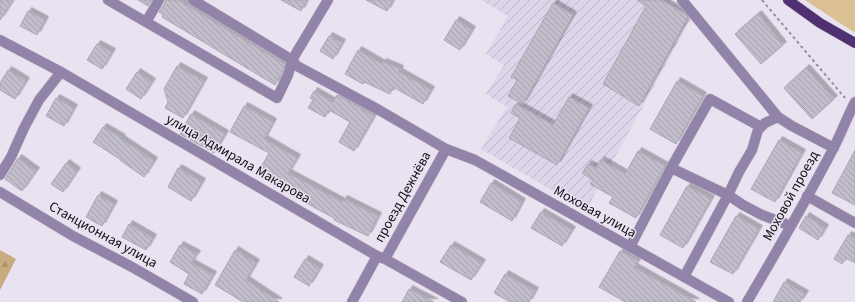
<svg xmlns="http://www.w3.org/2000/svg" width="855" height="302" viewBox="0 0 855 302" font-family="'Source Sans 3',sans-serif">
<defs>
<pattern id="industrial-furrows" width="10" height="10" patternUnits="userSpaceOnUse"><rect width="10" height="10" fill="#ded5eb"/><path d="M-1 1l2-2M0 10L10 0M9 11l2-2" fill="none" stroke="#bdb6c9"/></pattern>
<pattern id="forest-firs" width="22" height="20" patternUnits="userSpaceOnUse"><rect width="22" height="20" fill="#c8ac7f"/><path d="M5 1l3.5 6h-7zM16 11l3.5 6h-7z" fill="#ab936d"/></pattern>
<pattern id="building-back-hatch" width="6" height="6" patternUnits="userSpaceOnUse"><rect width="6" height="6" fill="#c2bdcb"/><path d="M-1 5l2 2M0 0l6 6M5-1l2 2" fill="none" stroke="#a6a1ad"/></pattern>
<filter id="shadow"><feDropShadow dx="3.5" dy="-3.5" stdDeviation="0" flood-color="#0004"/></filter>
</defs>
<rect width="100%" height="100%" fill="#e8e2f1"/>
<!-- industrial -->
<path fill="url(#industrial-furrows)" d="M481 0H669L692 17 586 210 481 149 507 107 486 94 504 65 486 54 508 16Z"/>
<!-- forest -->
<path fill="url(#forest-firs)" d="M0 250 16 259 0 290Z"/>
<!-- park -->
<path fill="#dbc094" d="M805 0H855V32L852 31Z"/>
<!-- building -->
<path fill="url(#building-back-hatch)" stroke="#aca7b5" filter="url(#shadow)" d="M0 0H13L0 20Z
M138 0H151L148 6Z
M165 0H178L284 64 282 73 275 85 162 17 163 15 159 12 165 3Z
M281 0H307L301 11Z
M366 0H393L387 11Z
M637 0H661L685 14 688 17 639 106 603 84 646 6Z
M553 3 573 15 523 104 508 96 517 80 511 77Z
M28 11 45 20 37 35 20 26Z
M758 14 783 45 761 64 735 34Z
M456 20 472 30 460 50 444 40Z
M329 36 342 43 333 59 320 51Z
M97 44 112 52 102 69 87 60Z
M358 50 382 64 383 62 400 69 399 72 431 90 423 104 393 87 390 94 364 82 363 84 345 74Z
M177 66 204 81 183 118 165 108 168 102 164 89Z
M806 68 834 99 812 119 784 88Z
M8 70 26 81 15 99 0 90V83Z
M137 72 152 82 141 99 126 89Z
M677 81 703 96 676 144 650 129Z
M314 91 333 102 337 95 374 116 354 151 339 142 350 122 329 110 325 117 308 108 313 100 310 98Z
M569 97 589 108 557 165 509 138 520 118 511 113 516 104 553 125Z
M56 98 74 108 64 126 46 116Z
M244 106 273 122 264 139 297 158 288 173 342 202 344 199 378 216 368 236 334 220V218L289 194 292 188 260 169 269 153 230 132Z
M191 114 225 134 214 153 180 134Z
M103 127 122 138 121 139 154 161 144 177 121 161V160L93 142Z
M779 140 802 153 775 202 751 189Z
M855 150V205L832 193Z
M638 151 665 166 636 218 609 203 613 197 590 184 593 180 582 173 588 164 596 168 601 160 625 174Z
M18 158 36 171 22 191 5 179Z
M66 163 77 171 63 192 51 184Z
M178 168 202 182 191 201 168 187Z
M491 183 522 202 512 221 480 202Z
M687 186 711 199 683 248 660 235Z
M98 195 114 204 102 226 86 217Z
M541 212 572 230 562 246 531 228Z
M736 216 759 229 733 274 710 262Z
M806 216 825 228 818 240 799 228Z
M129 224 153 238 146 250 122 237Z
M848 235 855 239V263L846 258 842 264 834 259Z
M180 245 197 254 191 263 213 275 202 294 184 284 189 274 170 262Z
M451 245 482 263 471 280 440 262Z
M235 250 256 263 246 280 279 302H243L215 285Z
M620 251 638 261 634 267 696 302H625L599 287Z
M305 259 320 268 309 286 294 277Z
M505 274 535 291 529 302H510L494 293Z
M784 282 805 294 800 302H773Z
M409 289 434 302H402Z"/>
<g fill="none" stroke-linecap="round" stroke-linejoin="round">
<defs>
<path id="minor" d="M108 0 277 98 288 75 292 60 297 66 379 110 446 149 475 160 729 302
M193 0 292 60 328 0
M682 0 778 117 792 126 834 148
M146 22 159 0
M0 40 61 72 377 256 385 259 462 302
M778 117 765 123 758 130 752 150 739 172 728 195 743 205 762 215 791 226
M0 175 11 157 24 128 39 100 61 72
M0 192 73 236 132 267 193 302
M807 196 855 223
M630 247 671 168
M385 259 446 149
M684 277 728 195 671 168 710 99 761 127
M352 302 377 256
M747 302C777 251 806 201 833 149 841 134 847 117 855 102"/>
<path id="major" d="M788 0 820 23 855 43"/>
</defs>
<!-- minor casing -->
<use href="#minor" stroke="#c6c0ce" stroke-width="11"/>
<!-- major casing -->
<use href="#major" stroke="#c6c0ce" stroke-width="11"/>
<!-- path -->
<path stroke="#95909b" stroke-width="2" stroke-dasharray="3 3" stroke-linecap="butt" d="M762 0 845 98"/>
<!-- minor -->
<use href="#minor" stroke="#9283a8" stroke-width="10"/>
<!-- major -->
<use href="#major" stroke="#4f3071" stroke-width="10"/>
</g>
<g text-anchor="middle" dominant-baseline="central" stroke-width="3" stroke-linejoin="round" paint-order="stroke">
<!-- street labels -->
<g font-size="14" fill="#121015" stroke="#e8e2f1">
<text transform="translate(238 159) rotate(30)">улица Адмирала Макарова</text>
<text transform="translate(791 196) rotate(-61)">Моховой проезд</text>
<text transform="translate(403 197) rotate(-61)">проезд Дежнёва</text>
<text transform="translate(595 212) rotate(29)">Моховая улица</text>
<text transform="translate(103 235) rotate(29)">Станционная улица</text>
</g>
</g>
</svg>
